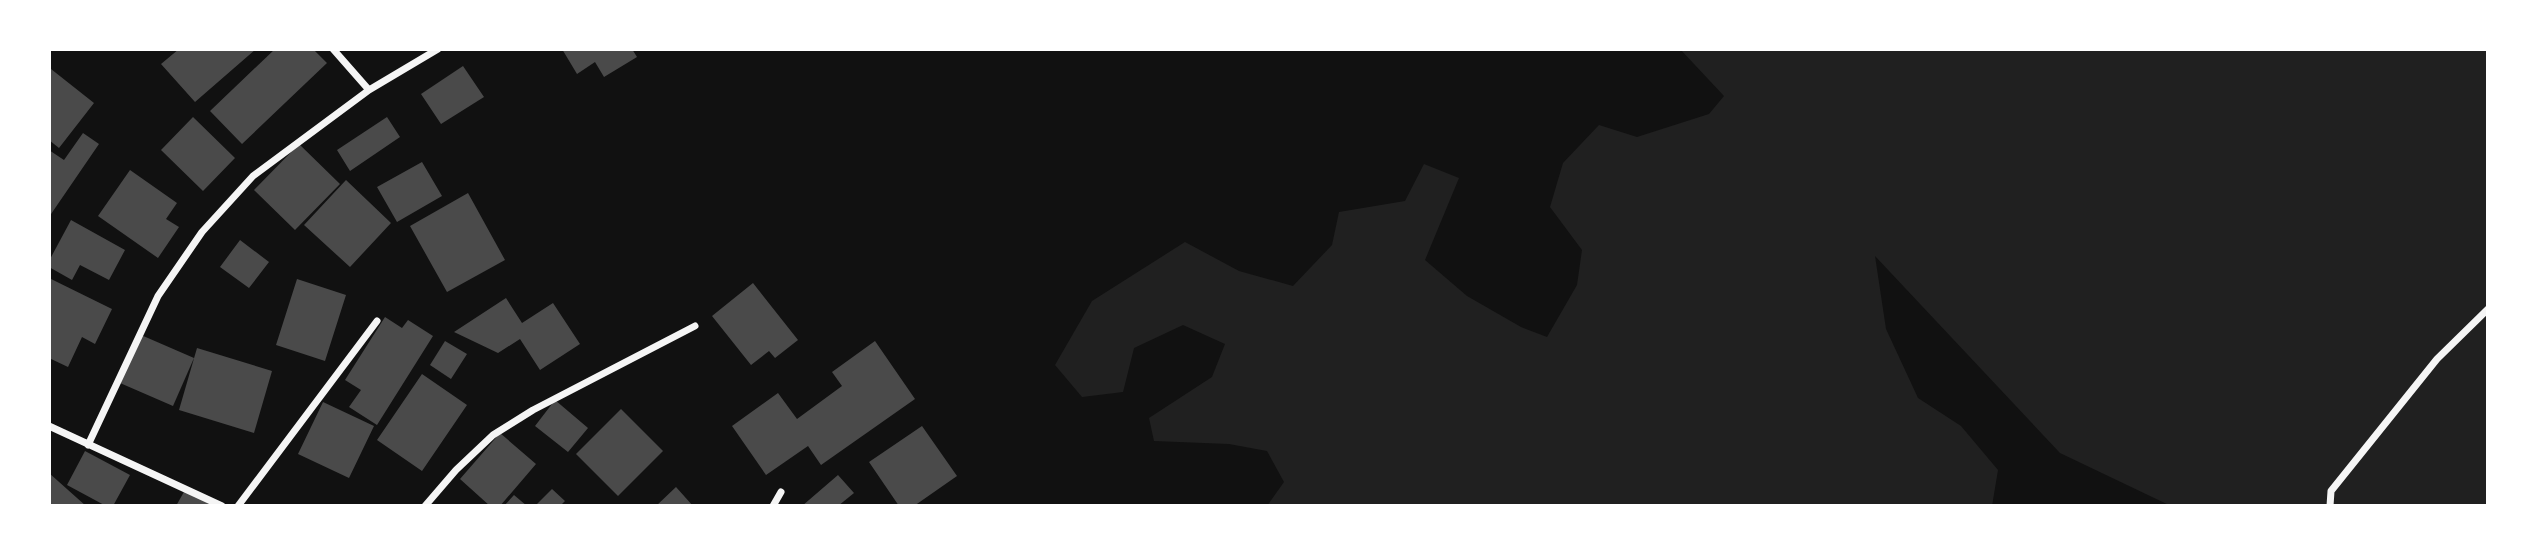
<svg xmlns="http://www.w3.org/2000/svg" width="2537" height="555" viewBox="0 0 2537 555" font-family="'Roboto Serif',serif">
<rect width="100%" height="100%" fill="#111"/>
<!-- green -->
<path fill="#202020" d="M1680 49H2488V506H2171L2060 453 1875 256 1886 329 1918 398 1961 426 1998 470 1992 506H1267L1284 482 1267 451 1229 444 1154 441 1149 418 1212 377 1225 344 1183 325 1134 348 1123 392 1082 397 1055 365 1092 301 1185 242 1239 271 1293 286 1332 245 1339 212 1405 201 1424 164 1459 178 1425 260 1467 296 1521 327 1547 337 1577 285 1582 250 1550 207 1563 163 1599 125 1637 137 1709 114 1724 96Z"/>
<!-- building -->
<path fill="#4a4a4a" d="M179 49H256L195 102 161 64Z
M275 49H313L327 63 242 144 210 111Z
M562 49H632L637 57 604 77 595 62 577 74Z
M463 66 484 97 441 124 421 94Z
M51 69 94 103 59 148 49 140V72Z
M193 117 235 158 203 191 161 150Z
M387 117 400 137 350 171 337 150Z
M83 133 99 144 49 217V150L64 160Z
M299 144 340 184 295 230 254 190Z
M422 162 442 196 397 222 377 187Z
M130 170 177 203 166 219 179 227 158 258 98 216Z
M346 180 391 223 350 267 304 225Z
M468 193 505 260 447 292 410 226Z
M71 220 125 250 109 280 80 265 72 280 49 267V261Z
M240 240 269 262 249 288 220 267Z
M49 278 112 309 95 344 82 337 68 367 49 358Z
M297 279 346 295 325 361 276 345Z
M753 283 798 340 775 358 769 351 751 365 712 316Z
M506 298 522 323 553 303 580 344 540 370 520 339 498 353 454 332Z
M385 317 402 328 408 320 433 336 377 425 349 407 361 390 345 380Z
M141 335 194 358 173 406 120 383Z
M445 341 467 354 451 379 430 365Z
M875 341 915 399 821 465 808 446 766 475 732 426 778 393 797 419 842 386 832 372Z
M197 348 272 371 254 433 179 410Z
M422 374 467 405 422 471 377 440Z
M555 400 588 428 568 452 535 426Z
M323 402 374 426 349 478 298 454Z
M621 409 663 451 618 496 576 454Z
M922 426 957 476 914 506H899L869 462Z
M500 433 536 464 500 506H490L460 479Z
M85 451 130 475 113 506H106L67 485Z
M49 473 86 506H49Z
M838 475 854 493 838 506H802Z
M676 487 693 506H656Z
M552 489 565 501 560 506H535Z
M185 490 216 506H176Z
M514 495 527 506H504Z"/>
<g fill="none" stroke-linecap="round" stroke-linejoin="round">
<!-- minor -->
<path stroke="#f5f5f5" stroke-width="7" d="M333 49 369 90 438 49
M49 426 222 506
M88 445 158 296 202 232 253 176 369 90
M238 506 377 321
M425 506 456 470 493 435 533 410 695 326
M773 506 781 492
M2330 506 2331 491 2437 359 2488 309"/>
</g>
<!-- border -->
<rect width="2537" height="555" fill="none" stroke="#ffffff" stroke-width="102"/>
</svg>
